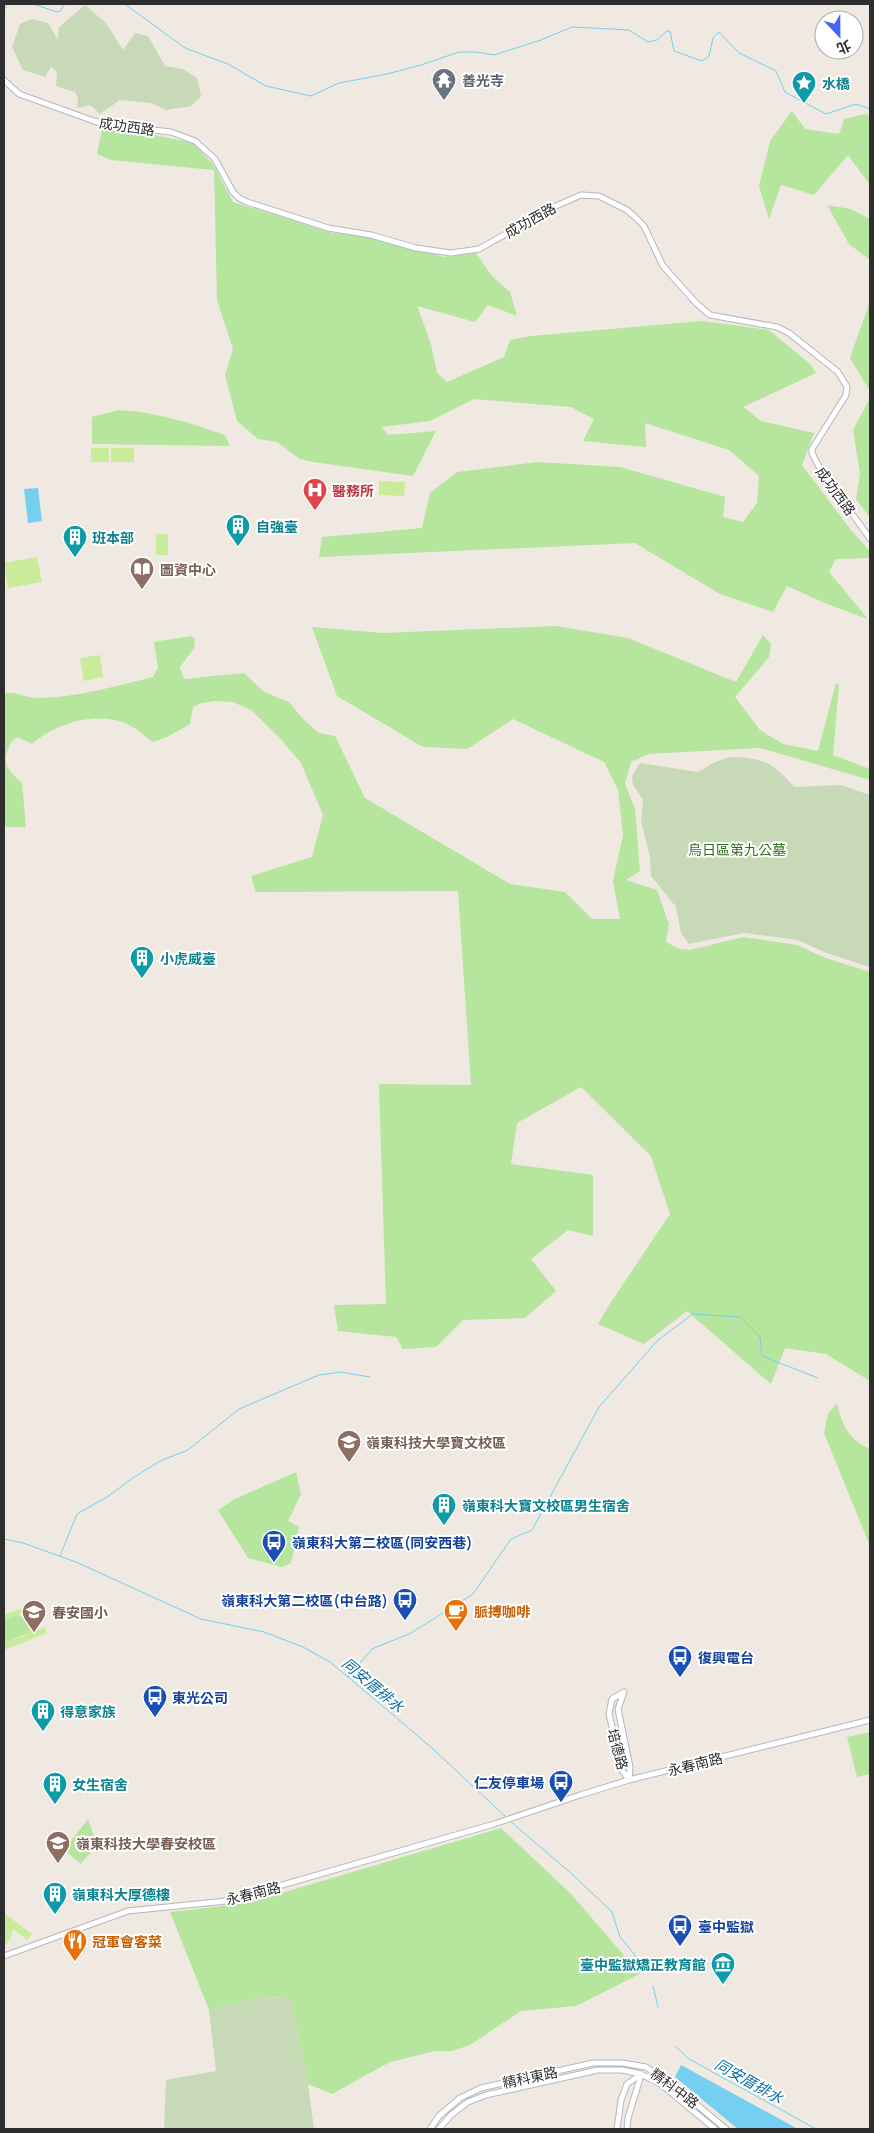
<svg xmlns="http://www.w3.org/2000/svg" width="874" height="2133" viewBox="0 0 874 2133" font-family="Manrope,'Noto Sans TC',sans-serif">
<rect width="100%" height="100%" fill="#efe9e1"/>
<!-- green -->
<path fill="#b6e59e" d="M792 111 805 129 839 134 844 119 865 114 870 116V185L848 155 814 195 781 185 769 219 759 186 770 141Z
M102 129 140 132 193 143 213 164 233 202 332 233 376 237 444 257 476 253 492 276 510 292 517 316 488 305 475 322 417 306 431 344 437 373 447 382 504 357 510 340 531 336 702 321 769 330 810 364 816 373 743 407 761 421 814 433 802 465 851 530 870 551V558L836 559 829 572 868 619 827 604 787 586 773 612 720 594 635 543 319 557 322 537 422 528 430 493 457 472 537 462 620 467 725 497 723 517 743 522 757 503 759 476 729 450 645 423 646 447 583 441 594 419 571 407 474 399 430 421 381 427 389 435 436 431 413 476 313 462 300 459 277 442 258 439 237 421 225 375 233 349 217 300 214 170 111 160 97 154Z
M827 205 851 209 870 219V260L849 244Z
M870 287V391L850 358 869 304Z
M870 398V518L856 499 860 474 853 430Z
M119 410C156 412 190 423 225 435L230 446 92 444V417Z
M556 626 628 638 736 682 763 635 771 644 769 657 735 697 760 730 783 744 818 751 836 683 839 685 833 755 870 769V780L760 748 649 754 631 762 625 784 635 809 640 871 626 880 657 890 669 924 666 942 679 949 690 950 743 937 797 945 823 957 870 972V1381L826 1354 785 1348 771 1384 687 1311 644 1344 598 1324 611 1302 670 1214 651 1156 581 1087 517 1123 511 1164 593 1175V1236L568 1230 531 1259 556 1291 525 1318 463 1320 436 1347 403 1349 396 1337 338 1331 334 1305 386 1304 379 1084 471 1085 458 891 256 892 251 876 312 857 323 815 301 763 279 737 251 710 233 702 216 701 201 703 193 707 190 724 167 737 153 742C145 736 136 728 127 724 97 711 56 723 32 744L18 737C12 740 11 743 8 749 1 765 11 773 22 783L26 827H4V693C17 691 27 699 41 698 79 697 116 686 153 677L158 668 154 642 191 636 195 639 194 648 180 667 184 679 244 673 264 692 289 702 302 718 319 733 335 736 365 798 510 884 565 892 592 919H620L613 881 623 835 618 790 604 762 513 719 467 749 423 747 337 696 312 627 383 633Z
M837 1403C841 1424 850 1441 870 1449V1546L824 1433 828 1414Z
M296 1472 301 1494 288 1521 299 1527 291 1563 282 1567 248 1558 218 1510 235 1499Z
M17 1614 27 1620 29 1626 28 1633 4 1643V1620Z
M870 1732V1774L857 1777 847 1737Z
M88 1819 97 1845 81 1864 64 1850Z
M501 1828 571 1894 628 1960 645 1971 576 2006 521 2011 470 2045 452 2051H435L390 2062 332 2094 308 2084 290 1997 257 1998 209 2010 170 1912 248 1903Z"/>
<!-- cemetery -->
<path fill="#c8d9b8" d="M85 5 106 23 123 50 135 33 148 36 165 66 183 69 197 78 201 96 191 106 166 110 151 103 120 100 100 114 90 105 77 108 78 98 75 92 56 86 57 72 51 67 45 77 23 70 12 47 20 24 31 19 48 23 58 40 59 27Z
M730 757C763 758 773 762 794 787L841 785 870 795V967L826 953 798 940 744 933 689 944 681 933 676 907 651 876 650 858 641 820 643 800 633 785 632 776 640 763 698 772 715 762Z
M290 1997 308 2084 314 2129H164L166 2080 216 2071 209 2010 257 1998Z"/>
<!-- pitch -->
<path fill="#c9ec9a" d="M91 448H109V462H91Z
M111 448H134V462H111Z
M379 481 405 482 404 496 379 495Z
M156 534H168V555H156Z
M37 557 42 582 8 588 4 563Z
M100 655 103 677 84 681 80 658Z
M35 1603 37 1607 27 1611 36 1623 35 1631 45 1627 47 1633 4 1650V1643L26 1635C31 1626 28 1612 16 1615 12 1616 7 1618 4 1620V1615Z
M4 1913 32 1934 27 1940 13 1929C12 1936 10 1942 4 1945Z"/>
<!-- water -->
<path fill="#75cff0" d="M38 488 42 521 28 523 24 489Z
M681 2065 798 2129H738L675 2077Z"/>
<g fill="none" stroke-linecap="round" stroke-linejoin="round">
<!-- stream -->
<path stroke="#75cff0" stroke-width="1" d="M33 4 57 12 60 11 65 4
M125 4 185 48 228 64 266 86 311 96 339 83 387 74 421 65 459 52H476L494 55 541 40 572 27 629 30 648 42 657 40 667 31H670L674 51 702 61 709 56 713 38 719 32 739 53 776 71 785 92 826 114 856 104 870 109
M4 11 7 4
M4 1539 23 1543 76 1562 201 1619 264 1632 303 1647 330 1662 385 1708 433 1749 507 1818
M60 1556 77 1514 107 1497 133 1478 160 1461 188 1450 239 1409 319 1375 341 1372 370 1377
M348 1677 372 1649 411 1633 473 1594 511 1539 532 1530 599 1407 658 1340 693 1314 740 1317 760 1337 762 1356 818 1378
M510 1821 572 1874 612 1912 620 1937 648 1971
M653 1986 658 2007
M676 2047 689 2059 816 2129"/>
<defs>
<path id="minor" d="M4 80 19 94 94 121 109 125 171 132 195 141 215 159 233 192 239 198 247 202 328 228 371 235 416 248 451 253 479 249 556 206 581 195 599 196 627 210 635 217 644 226 663 266 696 303 710 315 777 327 789 333 838 372 847 387 846 395 812 449V453C827 485 851 510 870 539
M624 1692 612 1699 609 1714 622 1770 629 1780
M624 1692 618 1709 630 1767 629 1780
M4 1956 128 1911 226 1901 244 1896 494 1824 580 1795 629 1780 870 1720
M430 2129 439 2116 460 2098 481 2088 593 2063H622L646 2067 684 2094 726 2129
M439 2129 451 2115 468 2102 486 2095 598 2070H622L641 2074 662 2085 715 2129
M617 2129 621 2100 627 2084 641 2074
M627 2129 628 2118 641 2075"/>
</defs>
<!-- minor casing -->
<use href="#minor" stroke="#b4b7c1" stroke-width="7"/>
<!-- minor -->
<use href="#minor" stroke="#fff" stroke-width="5"/>
</g>
<!-- icons -->
<defs>
<symbol id="temple-pin" viewBox="-11 -11 22 30"><path d="M0 17L-7.5 6A9.5 9.5 0 1 1 7.5 6Z" fill="#6b7280" stroke="#fff"/><path d="M0-6L5-2H3V0L6.5 2.5H4V6H1.5V3h-3V6H-4V2.5H-6.5L-3 0V-2H-5Z" fill="#fff"/></symbol>
<symbol id="sight-pin" viewBox="-11 -11 22 30"><path d="M0 17L-7.5 6A9.5 9.5 0 1 1 7.5 6Z" fill="#0f9aa8" stroke="#fff"/><path d="M0-6L1.8-2.2L6-1.7L2.9 1.2L3.7 5.4L0 3.3L-3.7 5.4L-2.9 1.2L-6-1.7L-1.8-2.2Z" fill="#fff"/></symbol>
<symbol id="hospital-pin" viewBox="-11 -11 22 30"><path d="M0 17L-7.5 6A9.5 9.5 0 1 1 7.5 6Z" fill="#e0444e" stroke="#fff"/><path d="M-5-5h3v3.5h4V-5h3V5h-3V1.5h-4V5h-3Z" fill="#fff"/></symbol>
<symbol id="building-pin" viewBox="-11 -11 22 30"><path d="M0 17L-7.5 6A9.5 9.5 0 1 1 7.5 6Z" fill="#0f9aa8" stroke="#fff"/><path d="M-4-6H4V6H1V3H-1V6H-4ZM-2.5-4.3h1.7v1.8h-1.7ZM.8-4.3h1.7v1.8H.8ZM-2.5-1h1.7V.8h-1.7ZM.8-1h1.7V.8H.8Z" fill="#fff"/></symbol>
<symbol id="library-pin" viewBox="-11 -11 22 30"><path d="M0 17L-7.5 6A9.5 9.5 0 1 1 7.5 6Z" fill="#8d6e63" stroke="#fff"/><path d="M-6-4Q-3-5.5-.7-3.5V5Q-3 3-6 4ZM6-4Q3-5.5 .7-3.5V5Q3 3 6 4Z" fill="#fff"/></symbol>
<symbol id="university-pin" viewBox="-11 -11 22 30"><path d="M0 17L-7.5 6A9.5 9.5 0 1 1 7.5 6Z" fill="#8d6e63" stroke="#fff"/><path d="M0-5L7-2L0 1L-7-2ZM-4 1L0 2.5L4 1V4Q0 6-4 4Z" fill="#fff"/></symbol>
<symbol id="bus-pin" viewBox="-11 -11 22 30"><path d="M0 17L-7.5 6A9.5 9.5 0 1 1 7.5 6Z" fill="#1a4fb4" stroke="#fff"/><path d="M-5-6H5V4H4V6H2V4H-2V6H-4V4H-5ZM-3.5-4V0h7V-4ZM-3.5 1.2v1.5H-2V1.2ZM2 1.2v1.5H3.5V1.2Z" fill="#fff"/></symbol>
<symbol id="cafe-pin" viewBox="-11 -11 22 30"><path d="M0 17L-7.5 6A9.5 9.5 0 1 1 7.5 6Z" fill="#e8710a" stroke="#fff"/><path d="M-5.5-4.5H6V0H3Q3 3.5 0 3.5H-2.5Q-5.5 3.5-5.5 0ZM3-3.2v2h1.7v-2ZM-6 4.5H4V6H-6Z" fill="#fff"/></symbol>
<symbol id="school-pin" viewBox="-11 -11 22 30"><path d="M0 17L-7.5 6A9.5 9.5 0 1 1 7.5 6Z" fill="#8d6e63" stroke="#fff"/><path d="M0-5L7-2L0 1L-7-2ZM-4 1L0 2.5L4 1V4Q0 6-4 4Z" fill="#fff"/></symbol>
<symbol id="restaurant-pin" viewBox="-11 -11 22 30"><path d="M0 17L-7.5 6A9.5 9.5 0 1 1 7.5 6Z" fill="#e8710a" stroke="#fff"/><path d="M-5-6h1v4h1v-4h1v4h1v-4h1v5L-1.5 .5V6h-2V.5L-5-1ZM5-6V6H3V1.5H1.5Q1.5-4 5-6Z" fill="#fff"/></symbol>
<symbol id="museum-pin" viewBox="-11 -11 22 30"><path d="M0 17L-7.5 6A9.5 9.5 0 1 1 7.5 6Z" fill="#0f9aa8" stroke="#fff"/><path d="M0-6L6-3V-2H-6V-3ZM-5-1h2V3h-2ZM-1-1h2V3h-2ZM3-1h2V3H3ZM-6 4H6V6H-6Z" fill="#fff"/></symbol>
</defs>
<g fill-rule="evenodd">
<use href="#temple-pin" x="430" y="66" width="28" height="38"/>
<use href="#sight-pin" x="790" y="69" width="28" height="38"/>
<use href="#hospital-pin" x="301" y="476" width="28" height="38"/>
<use href="#building-pin" x="224" y="512" width="28" height="38"/>
<use href="#building-pin" x="61" y="523" width="28" height="38"/>
<use href="#library-pin" x="128" y="555" width="28" height="38"/>
<use href="#building-pin" x="128" y="944" width="28" height="38"/>
<use href="#university-pin" x="335" y="1428" width="28" height="38"/>
<use href="#building-pin" x="430" y="1491" width="28" height="38"/>
<use href="#bus-pin" x="260" y="1528" width="28" height="38"/>
<use href="#bus-pin" x="391" y="1586" width="28" height="38"/>
<use href="#cafe-pin" x="442" y="1597" width="28" height="38"/>
<use href="#school-pin" x="20" y="1598" width="28" height="38"/>
<use href="#bus-pin" x="666" y="1643" width="28" height="38"/>
<use href="#bus-pin" x="141" y="1683" width="28" height="38"/>
<use href="#building-pin" x="29" y="1697" width="28" height="38"/>
<use href="#bus-pin" x="547" y="1768" width="28" height="38"/>
<use href="#building-pin" x="41" y="1770" width="28" height="38"/>
<use href="#university-pin" x="44" y="1829" width="28" height="38"/>
<use href="#building-pin" x="41" y="1880" width="28" height="38"/>
<use href="#bus-pin" x="666" y="1912" width="28" height="38"/>
<use href="#restaurant-pin" x="61" y="1927" width="28" height="38"/>
<use href="#museum-pin" x="709" y="1950" width="28" height="38"/>
</g>
<g text-anchor="middle" dominant-baseline="central" stroke-width="4" stroke-linejoin="round" paint-order="stroke">
<!-- worship labels -->
<g font-size="14" font-weight="bold" fill="#5b616d" stroke="#fff" text-anchor="start">
<text x="462" y="80">善光寺</text>
</g>
<!-- culture labels -->
<g font-size="14" font-weight="bold" fill="#0d838f" stroke="#fff" text-anchor="start">
<text x="822" y="83">水橋</text>
<text x="256" y="526">自強臺</text>
<text x="92" y="537">班本部</text>
<text x="160" y="958">小虎威臺</text>
<text x="462" y="1505">嶺東科大寶文校區男生宿舍</text>
<text x="60" y="1711">得意家族</text>
<text x="72" y="1784">女生宿舍</text>
<text x="72" y="1894">嶺東科大厚德樓</text>
<text x="706" y="1964" text-anchor="end">臺中監獄矯正教育館</text>
</g>
<!-- street labels -->
<g font-size="14" fill="#2e2e2e" stroke="#fff">
<text transform="translate(127 126) rotate(8)">成功西路</text>
<text transform="translate(530 220) rotate(-29)">成功西路</text>
<text transform="translate(836 491) rotate(54)">成功西路</text>
<text transform="translate(618 1749) rotate(75)">培德路</text>
<text transform="translate(695 1764) rotate(-14)">永春南路</text>
<text transform="translate(253 1893) rotate(-14)">永春南路</text>
<text transform="translate(530 2077) rotate(-12)">精科東路</text>
<text transform="translate(675 2088) rotate(37)">精科中路</text>
</g>
<!-- health labels -->
<g font-size="14" font-weight="bold" fill="#be3a42" stroke="#fff" text-anchor="start">
<text x="332" y="490">醫務所</text>
</g>
<!-- education labels -->
<g font-size="14" font-weight="bold" fill="#785e54" stroke="#fff" text-anchor="start">
<text x="160" y="569">圖資中心</text>
<text x="366" y="1442">嶺東科技大學寶文校區</text>
<text x="52" y="1612">春安國小</text>
<text x="76" y="1843">嶺東科技大學春安校區</text>
</g>
<!-- park labels -->
<g font-size="14" fill="#2c6e1b" stroke="#fff">
<text x="737" y="849">烏日區第九公墓</text>
</g>
<!-- transit labels -->
<g font-size="14" font-weight="bold" fill="#164399" stroke="#fff" text-anchor="start">
<text x="292" y="1542">嶺東科大第二校區(同安西巷)</text>
<text x="388" y="1600" text-anchor="end">嶺東科大第二校區(中台路)</text>
<text x="698" y="1657">復興電台</text>
<text x="172" y="1697">東光公司</text>
<text x="544" y="1782" text-anchor="end">仁友停車場</text>
<text x="698" y="1926">臺中監獄</text>
</g>
<!-- food labels -->
<g font-size="14" font-weight="bold" fill="#c56008" stroke="#fff" text-anchor="start">
<text x="474" y="1611">脈搏咖啡</text>
<text x="92" y="1941">冠軍會客菜</text>
</g>
<!-- water labels -->
<g font-size="15" font-style="italic" fill="#0d6fa3" stroke="#fff">
<text transform="translate(373 1685) rotate(40)">同安厝排水</text>
<text transform="translate(749 2081) rotate(29)">同安厝排水</text>
</g>
</g>
<!-- border -->
<rect width="874" height="2133" fill="none" stroke="#2e2e2e" stroke-width="10"/>
<!-- north arrow -->
<g transform="translate(839 35) rotate(158)"><circle r="24" fill="#ffffff" stroke="#ababab"/>
<path d="M0-4L9 19L0 12L-9 19Z" fill="#4264fb"/>
<text y="-8" font-size="14" font-weight="bold" text-anchor="middle" fill="#2e2e2e">北</text>
</g>
</svg>
